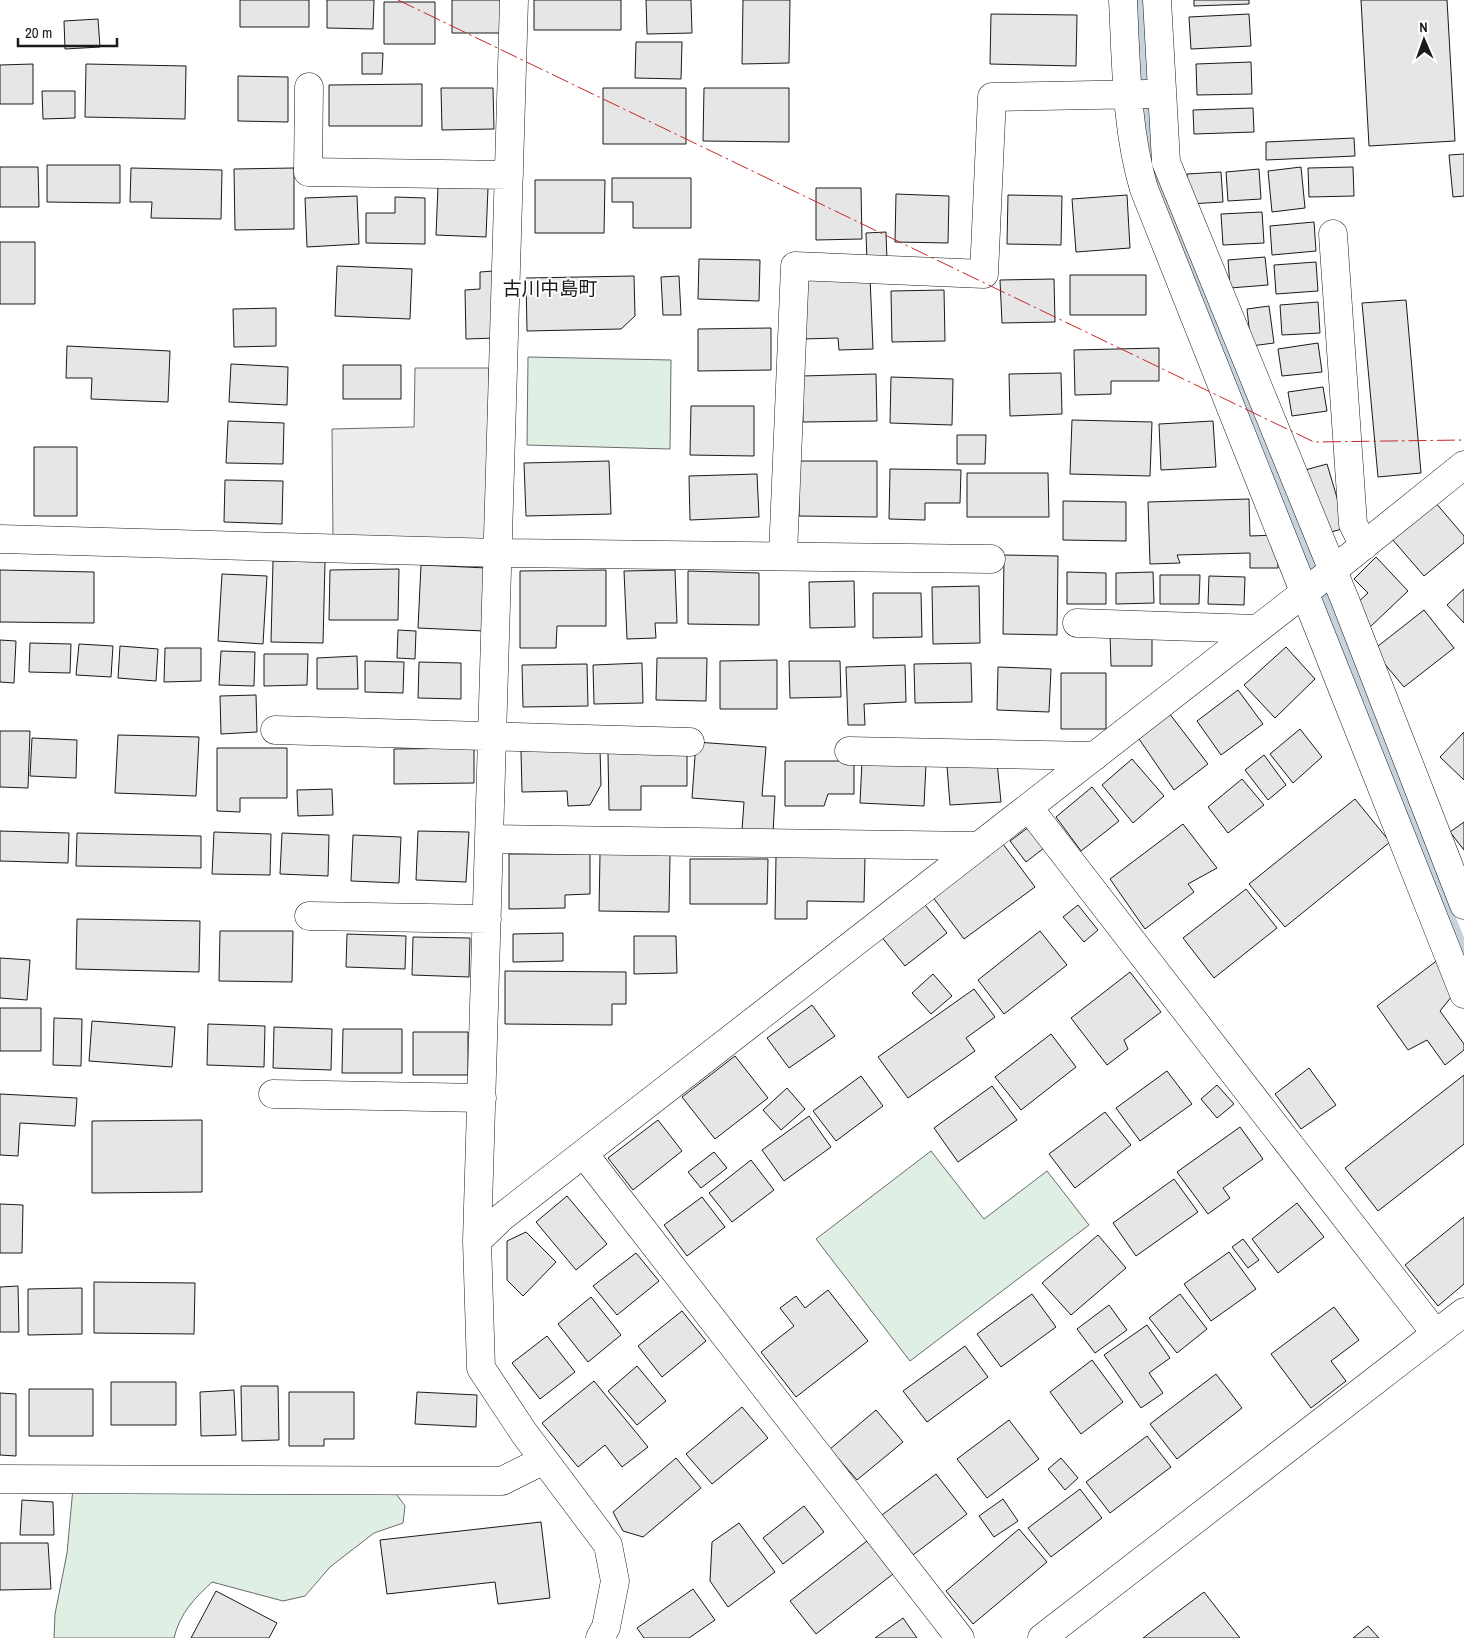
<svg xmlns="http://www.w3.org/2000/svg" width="1464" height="1638" viewBox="0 0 1464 1638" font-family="'Archivo Narrow','Noto Sans JP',sans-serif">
<rect width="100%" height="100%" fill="#fff"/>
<!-- green -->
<path fill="#e0efe3" stroke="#6a6a6a" d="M528 357 671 360 670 449 527 445Z
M931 1151 984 1219 1047 1171 1089 1225 910 1361 816 1239Z
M73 1488 394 1491 405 1506 403 1523 374 1533 330 1567 305 1596 283 1601 212 1582C194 1599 180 1613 174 1638H54L55 1614 67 1553Z"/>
<!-- parking -->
<path fill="#ededed" stroke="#6a6a6a" d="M415 368H489L486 541 333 540 332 429 414 427Z"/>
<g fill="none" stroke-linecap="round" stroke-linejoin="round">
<!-- stream -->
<path stroke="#c6d2dc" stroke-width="10" d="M1139 0 1149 160 1464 951"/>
</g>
<!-- building -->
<path fill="#e6e6e6" stroke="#1a1a1a" d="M240 0H309V27H240Z
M327 0H374L373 29 327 28Z
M452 0H504V33H452Z
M534 0H621V30H534Z
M646 0H691L692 33 647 34Z
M743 0H790L789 63 742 64Z
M1194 0H1249V4L1194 6Z
M1361 0H1447L1455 141 1369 146Z
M384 2H435V44H384Z
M991 14 1077 15 1076 66 990 64Z
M1249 14 1251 46 1191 49 1189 17Z
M98 19 100 47 65 49 64 21Z
M636 42H682L681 79 635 78Z
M362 53H383L382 74H362Z
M1251 62 1252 94 1197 95 1196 64Z
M33 64V104H0V65Z
M86 64 186 66 185 119 85 117Z
M238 76 288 77V122L238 121Z
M422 84V126H329V85Z
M441 88H493L494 129 442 130Z
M603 88H686V144H603Z
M704 88H789V142L703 141Z
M42 91H75V118L43 119Z
M1253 108 1254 132 1194 134 1193 110Z
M1354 138 1355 156 1266 160V142Z
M1464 154V196L1453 197 1449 155Z
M47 165H120V203L47 202Z
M0 167H38L39 207H0Z
M1301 167 1305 208 1272 212 1268 171Z
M1353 167 1354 196 1309 197 1308 168Z
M131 168 222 170 221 219 151 218 152 202H130Z
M294 168V229L235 230 234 169Z
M1259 169 1261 199 1228 201 1226 172Z
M1221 172 1223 202 1189 204 1187 174Z
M612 178H691V228H633V202H612Z
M535 180H605L604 233H535Z
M438 186 488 188 486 237 436 235Z
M816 188H861L862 239 816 240Z
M896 194 949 196 948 243 895 242Z
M1008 195 1062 196 1061 245 1007 244Z
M1127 195 1130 248 1076 252 1072 199Z
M357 196 359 244 307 247 305 198Z
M395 197 425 198V244L366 243V213H395Z
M1262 212 1264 243 1223 245 1221 214Z
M1314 222 1316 251 1272 255 1270 226Z
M886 232 887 261 867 262 866 233Z
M0 242H35V304H0Z
M1265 257 1268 285 1230 288 1228 260Z
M699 259 760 260 759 301 698 299Z
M1316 262 1318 291 1276 294 1274 265Z
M337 266 412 269 410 319 335 316Z
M494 271 496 338 466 339 465 290 480 289V272Z
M1070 275H1146V315H1070Z
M634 276 635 316 621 329 527 331 526 278Z
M679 276 681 315H663L661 277Z
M870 277 873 349 839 350 838 338 803 339 800 280Z
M1054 279 1055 322 1002 323 1000 280Z
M944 290 945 341 892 342 891 291Z
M1406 300 1421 473 1378 477 1362 303Z
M1318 302 1320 333 1282 335 1280 305Z
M1269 306 1274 343 1251 346 1247 309Z
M276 308V346L234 347 233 309Z
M771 328V370L698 371V329Z
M1318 343 1322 372 1282 376 1278 349Z
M67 346 170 351 168 402 91 399 92 378H66Z
M1159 348V381H1111V394L1075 395 1074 350Z
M231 364 288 367 287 405 229 402Z
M343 365H401V399H343Z
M1061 373 1062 414 1010 416 1009 374Z
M876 374 877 421 803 422 802 376Z
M891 377 953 379 952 425 890 423Z
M1323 387 1327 411 1292 416 1288 392Z
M691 406H754V456L690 455Z
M1072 420 1152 422 1150 476 1070 474Z
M228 421 284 423 283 464 226 463Z
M1213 421 1216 467 1161 470 1159 424Z
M957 435H986L985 464H957Z
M34 447H77V516H34Z
M609 461 611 514 526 516 524 463Z
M799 461H877V517L799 516Z
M1327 464 1346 528 1323 534 1305 470Z
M890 469 961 470 960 503H925V520L889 519Z
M967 473H1048L1049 517H967Z
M757 474 759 517 690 520 689 476Z
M225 480 283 481 282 524 224 522Z
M1249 499 1250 536 1277 535 1278 568H1250V553L1177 555 1180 563 1150 564 1148 502Z
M1063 501 1126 502V541L1063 540Z
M1435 502 1464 536V543L1424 576 1392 539Z
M1004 555 1058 556 1057 635 1003 634Z
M1376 557 1408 591 1370 627 1357 603 1368 593 1354 579Z
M273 561 325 562 323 643 271 642Z
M421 565 487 568 484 631 418 628Z
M399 569 398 620H329L330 570Z
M0 570 94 572V623L0 622Z
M606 570V626H557L556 648H520V571Z
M675 570 677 623H655L656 638 627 639 624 571Z
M688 571 759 573V625L688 624Z
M1067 572 1106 573V604H1067Z
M1153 572 1154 603 1116 604V573Z
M222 574 267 576 263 644 218 641Z
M1160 575H1200L1199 604H1160Z
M1209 576 1245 577 1244 605 1208 604Z
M854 581 855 627 810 628 809 582Z
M979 586 980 643 933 644 932 587Z
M1464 589V623L1447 605Z
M873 593H921L922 637 873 638Z
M1424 610 1454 648 1404 687 1373 650Z
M398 630 416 631 415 659 397 658Z
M1152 632V666H1111L1110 633Z
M0 640 16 641 14 683 0 682Z
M30 643 71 644 70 673 29 672Z
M79 644 113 646 111 677 76 675Z
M120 646 158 649 156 681 118 678Z
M1286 647 1315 679 1275 718 1244 685Z
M165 648H201V681L164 682Z
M221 651 255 652 254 686 219 685Z
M264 654H308L307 685 264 686Z
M357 656 358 689H317V658Z
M657 658H707L706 701 656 700Z
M777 660V709H720V661Z
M365 661 404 662 403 693 365 692Z
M789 661H840L841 697 790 698Z
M419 662 461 663V699L418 698Z
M642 663 643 703 594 704 593 665Z
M971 663 972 702 915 703 914 664Z
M587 664 588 706 523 707 522 665Z
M905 665 906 702 864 704 865 725H848L846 667Z
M998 667 1051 669 1049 712 997 710Z
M1061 673H1106V729H1061Z
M1238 690 1263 724 1221 755 1197 721Z
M256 695 257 732 221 734 220 696Z
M1169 713 1208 764 1174 790 1137 736Z
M1300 729 1322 757 1293 783 1270 754Z
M0 731H30L28 788 0 787Z
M1464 732V780L1440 757Z
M118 735 199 737 196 796 115 793Z
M32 738 77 740 76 778 30 776Z
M696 742 766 747 762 796H775L773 833 742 830 744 802 692 798Z
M217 748H287V798H240V812L217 811Z
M474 748V783L394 784V749Z
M600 749 601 785 590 805 568 806 567 791 522 792 521 751Z
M608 753H687V786H641V810H609Z
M1264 755 1286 785 1268 800 1245 770Z
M1132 759 1164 796 1133 823 1102 785Z
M785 761H854V794H828L824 806H785Z
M862 761 926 764 924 806 860 803Z
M997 762 1001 802 950 805 947 766Z
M1242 779 1264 805 1228 833 1208 807Z
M1092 787 1119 821 1081 851 1056 817Z
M332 789 333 815 298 816 297 790Z
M1355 799 1390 842 1285 927 1249 884Z
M1464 822V850L1450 832Z
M1183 824 1217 868 1188 884 1194 892 1145 929 1110 879Z
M1029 827 1044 848 1026 862 1010 841Z
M0 831 69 833 68 863 0 861Z
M418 831 469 832 466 882 416 880Z
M214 832 271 834 270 875 212 874Z
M77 833 201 836V868L76 866Z
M282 833 329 835 328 876 280 874Z
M353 835 401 837 399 883 351 881Z
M1003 844 1035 887 964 939 932 896Z
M509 854H590V894L565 895V908L509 909Z
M600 854 670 855 669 912 599 911Z
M776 856 865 857 864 902 807 901V919H775Z
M690 859H768L767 904H690Z
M1246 889 1277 928 1214 978 1183 938Z
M922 901 947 933 905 966 880 935Z
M1078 905 1098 930 1084 942 1063 917Z
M77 919 200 921 199 972 76 969Z
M220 931H293L292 982 219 981Z
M1040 931 1067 965 1004 1014 978 980Z
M563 933V961L513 962V934Z
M347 934 406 936 405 969 346 967Z
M634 936H676L677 973 634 974Z
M413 937 470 938 469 977 412 975Z
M0 958 30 960 27 1000 0 998Z
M1439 959 1452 996 1440 1011 1464 1044V1050L1445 1065 1427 1040 1408 1050 1377 1006Z
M505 971 626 972V1004H612V1025L505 1024Z
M1130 972 1161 1012 1124 1040 1128 1049 1107 1065 1071 1018Z
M933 974 952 996 931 1014 912 993Z
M974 989 995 1017 966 1038 975 1051 908 1098 878 1057Z
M812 1005 835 1036 789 1068 767 1038Z
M0 1008H41V1051H0Z
M54 1018 82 1019 81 1066 53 1065Z
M92 1021 175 1027 172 1067 89 1061Z
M208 1024 265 1026 264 1067 207 1065Z
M274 1027 332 1029 331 1070 273 1068Z
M343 1029H402V1073H342Z
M413 1032H468V1075H413Z
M1051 1034 1076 1067 1021 1110 995 1077Z
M735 1056 768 1098 715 1139 682 1097Z
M1309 1068 1336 1105 1301 1129 1275 1094Z
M1167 1071 1192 1104 1140 1141 1116 1108Z
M1464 1075V1144L1378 1211 1345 1168Z
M861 1076 883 1106 836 1141 813 1111Z
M1217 1085 1234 1104 1217 1118 1201 1099Z
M992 1086 1017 1120 958 1162 934 1128Z
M787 1088 805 1109 781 1130 763 1110Z
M0 1094 77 1098 75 1126 20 1123 18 1156 0 1155Z
M1105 1112 1131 1145 1075 1188 1049 1154Z
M809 1116 831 1147 784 1181 762 1150Z
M202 1120V1192L92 1193V1121Z
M658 1120 682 1151 633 1190 608 1158Z
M1240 1127 1263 1159 1223 1188 1230 1198 1208 1214 1177 1172Z
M714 1152 727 1168 701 1188 688 1172Z
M751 1160 774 1190 732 1222 709 1193Z
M1174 1179 1198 1212 1136 1256 1113 1223Z
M567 1196 607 1244 576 1270 536 1222Z
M702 1197 725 1227 687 1256 664 1225Z
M1297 1203 1324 1237 1278 1273 1252 1239Z
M0 1204 23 1205 22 1253H0Z
M1464 1217V1284L1438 1306 1405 1265Z
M526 1232 556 1262 523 1296 507 1280V1241Z
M1098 1235 1126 1268 1071 1315 1042 1283Z
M1243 1239 1259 1260 1248 1268 1232 1247Z
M1229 1252 1256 1289 1211 1321 1184 1284Z
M636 1253 659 1281 617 1315 593 1286Z
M94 1282 195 1283 194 1334 94 1333Z
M18 1286 19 1332H0V1287Z
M82 1288V1334L28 1335V1289Z
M828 1290 868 1341 796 1397 761 1352 794 1326 780 1308 796 1296 805 1308Z
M1032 1294 1056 1327 1001 1367 977 1334Z
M1180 1294 1207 1329 1177 1353 1149 1318Z
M591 1297 621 1335 588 1362 558 1324Z
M1109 1305 1127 1330 1095 1353 1077 1329Z
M1334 1307 1359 1340 1331 1361 1346 1381 1311 1408 1271 1354Z
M682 1311 706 1341 662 1377 638 1346Z
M1147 1325 1170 1358 1149 1373 1163 1393 1141 1408 1104 1355Z
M547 1336 575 1372 540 1399 512 1363Z
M965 1346 988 1377 927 1422 903 1391Z
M1092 1360 1123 1402 1081 1434 1050 1392Z
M637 1366 666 1401 637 1425 608 1391Z
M1216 1374 1242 1408 1177 1459 1150 1424Z
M594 1381 648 1447 622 1467 605 1445 578 1467 542 1423Z
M111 1382H176V1425H111Z
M241 1386H278L279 1440 242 1441Z
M29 1389H93V1436H29Z
M234 1390 236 1435 201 1436 200 1392Z
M289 1392H354V1439H324V1446H289Z
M417 1392 477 1395 476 1427 415 1424Z
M0 1393 16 1394V1456L0 1455Z
M742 1407 768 1438 712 1484 686 1454Z
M876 1410 903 1442 857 1480 830 1449Z
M1009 1420 1039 1459 987 1498 957 1459Z
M1147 1436 1171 1467 1110 1513 1086 1482Z
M676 1458 701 1488 643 1537 623 1531 613 1512Z
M1061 1458 1078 1478 1065 1490 1048 1469Z
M936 1474 967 1514 913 1555 882 1515Z
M1080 1489 1102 1518 1051 1557 1028 1528Z
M1003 1499 1018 1521 994 1537 979 1516Z
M22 1500 53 1502 54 1535H20Z
M804 1506 824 1532 783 1564 763 1538Z
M541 1522 550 1598 498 1604 495 1582 387 1594 380 1540Z
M739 1523 775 1572 728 1607 710 1581 712 1542Z
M1019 1529 1047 1562 973 1624 946 1591Z
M867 1541 893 1574 816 1634 790 1601Z
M0 1543H48L51 1589 0 1590Z
M693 1589 715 1620 689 1638H644L637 1628Z
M216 1591 277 1623 269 1638H191Z
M1204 1592 1240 1638H1143Z
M903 1618 917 1638H875Z
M1368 1626 1379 1638H1353Z"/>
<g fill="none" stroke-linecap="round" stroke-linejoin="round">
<defs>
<path id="minor" d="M1123 0C1126 62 1126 129 1144 189L1464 994
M1157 0 1166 162 1345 600 1464 905
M309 87 308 172 509 175
M1333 234 1353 524 1364 546
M0 539 498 553 991 559
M783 555 795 266 984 274 992 97 1147 94
M1077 623 1257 629
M275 730 690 742
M849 751 1095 756
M1029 808 1436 1334
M489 839 979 846
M309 916 487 919
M273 1094 482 1098
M584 1154 960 1638
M477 1241 514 0
M0 1479 502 1481 544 1460
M600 1638 606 1627 615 1581 608 1545 524 1433 481 1368 477 1241 502 1217 1327 575 1464 465
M1042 1638 1464 1312"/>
</defs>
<!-- minor casing -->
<use href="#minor" stroke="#1a1a1a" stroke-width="29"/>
<!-- minor -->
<use href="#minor" stroke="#fff" stroke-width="28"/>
<!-- power -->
<path stroke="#c62828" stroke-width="1" stroke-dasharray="18 4 2.5 4" stroke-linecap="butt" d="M398 0 1314 442 1464 440"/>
</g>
<g text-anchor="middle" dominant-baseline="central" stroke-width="4" stroke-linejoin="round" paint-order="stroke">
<!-- quarter labels -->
<g font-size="19" fill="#1a1a1a" stroke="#fff">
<text x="550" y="288">古川中島町</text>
</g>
</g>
<!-- north arrow -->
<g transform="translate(1424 40) rotate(358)" stroke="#ffffff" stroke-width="4" paint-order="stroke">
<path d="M0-4L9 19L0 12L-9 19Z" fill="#1a1a1a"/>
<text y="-8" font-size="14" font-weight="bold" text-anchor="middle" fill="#1a1a1a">N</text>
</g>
<!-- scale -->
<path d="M18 38v8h99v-8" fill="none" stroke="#1a1a1a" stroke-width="2.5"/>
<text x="25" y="38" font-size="15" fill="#1a1a1a" stroke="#ffffff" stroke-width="4" paint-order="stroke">20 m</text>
</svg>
